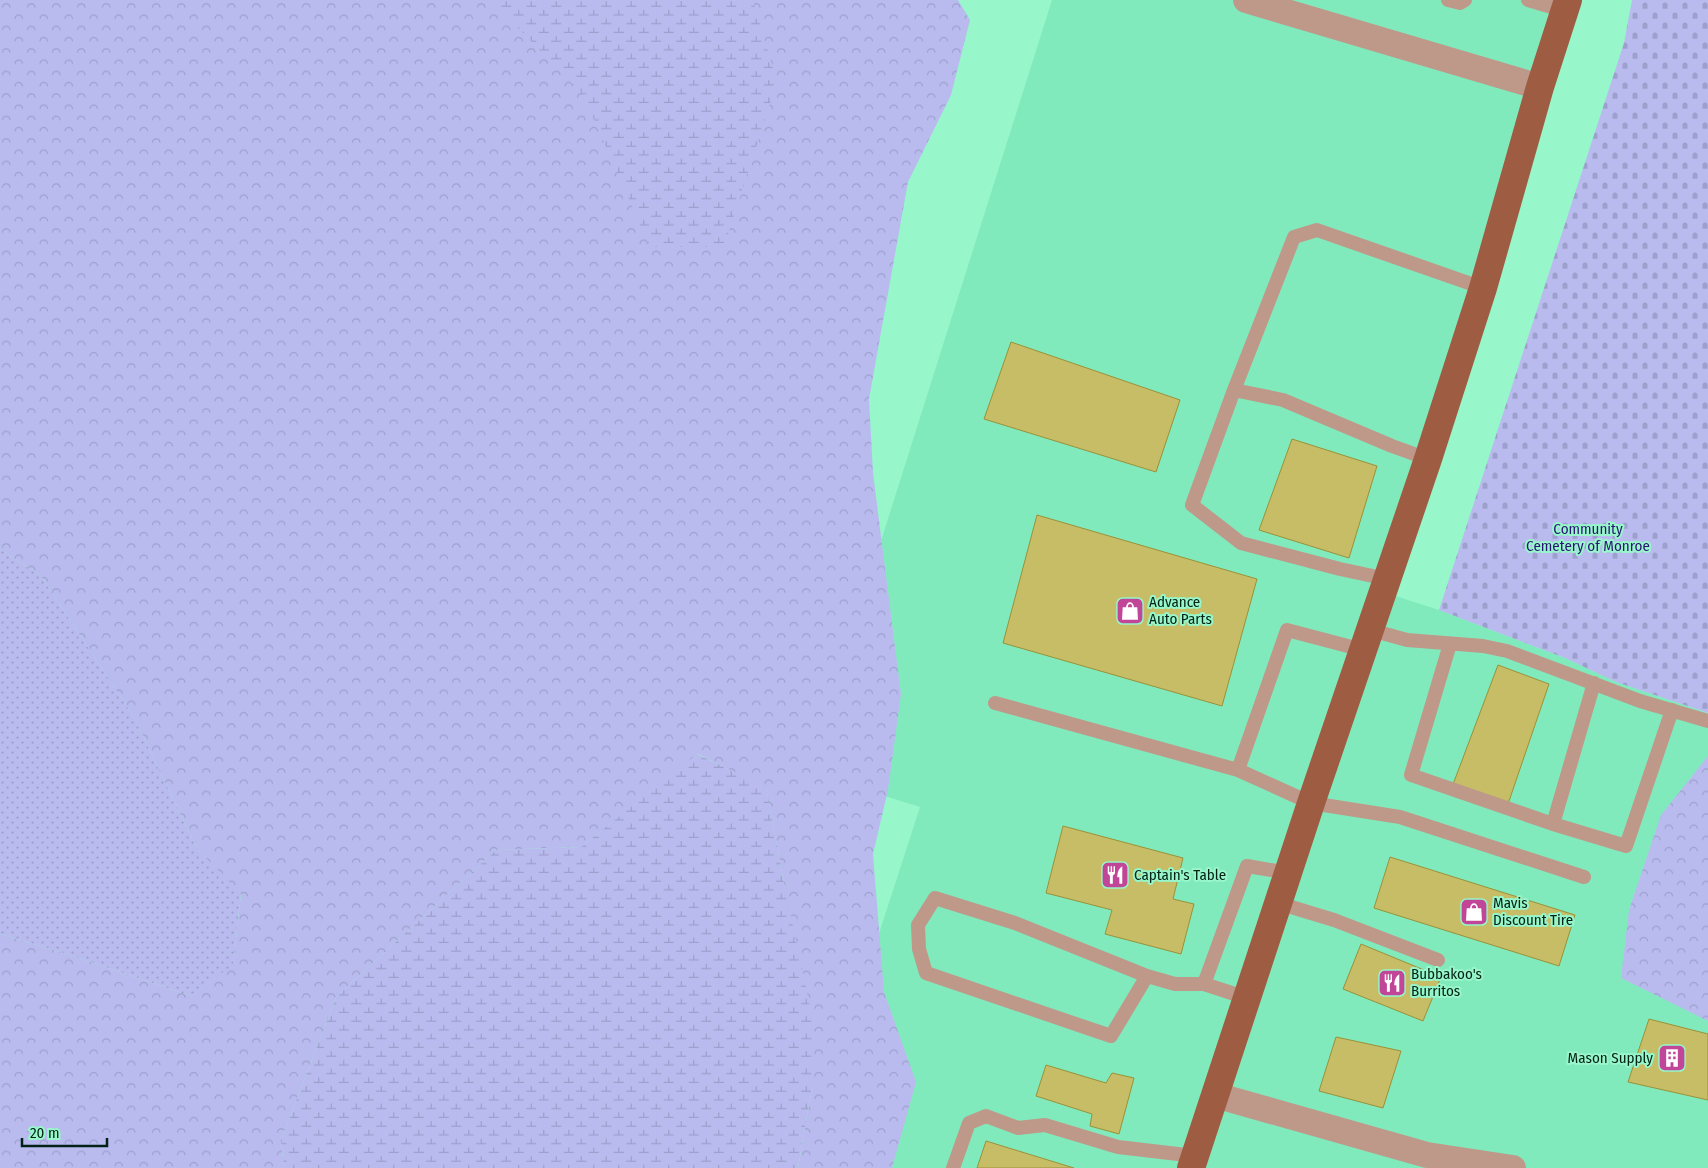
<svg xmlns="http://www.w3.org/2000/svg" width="1708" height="1168" viewBox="0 0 1708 1168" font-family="'Fira Sans Condensed',sans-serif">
<defs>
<pattern id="grass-dots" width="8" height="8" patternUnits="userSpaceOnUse" patternTransform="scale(1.25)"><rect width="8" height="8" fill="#b9bbef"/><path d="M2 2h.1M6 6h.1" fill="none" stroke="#9da0cc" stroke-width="1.8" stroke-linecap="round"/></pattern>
<pattern id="forest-crowns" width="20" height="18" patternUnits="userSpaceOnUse" patternTransform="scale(1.25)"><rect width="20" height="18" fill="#b9bbef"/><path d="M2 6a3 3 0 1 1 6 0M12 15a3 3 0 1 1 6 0" fill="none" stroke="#9da0cc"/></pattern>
<pattern id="wetland-marsh" width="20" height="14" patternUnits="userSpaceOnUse" patternTransform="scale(1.25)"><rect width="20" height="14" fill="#b9bbef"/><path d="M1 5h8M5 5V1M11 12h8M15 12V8" fill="none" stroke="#9da0cc"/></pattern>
<pattern id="cemetery-stones" width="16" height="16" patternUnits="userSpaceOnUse" patternTransform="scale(1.25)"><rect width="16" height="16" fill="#b9bbef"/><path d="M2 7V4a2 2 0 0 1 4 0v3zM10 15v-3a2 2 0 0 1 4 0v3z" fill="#9da0cc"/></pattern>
</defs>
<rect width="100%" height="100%" fill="#97f6ca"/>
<!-- built -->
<path fill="#81eabc" d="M1052 0H1575L1383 592 1439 610 1565 658 1616 682 1708 713V1168H803L920 807 808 772Z"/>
<!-- grass -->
<path fill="url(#grass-dots)" d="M0 549 41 576 134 717 197 849 241 893 233 966 191 996 67 954 0 934Z"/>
<!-- forest -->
<path fill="url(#forest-crowns)" d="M0 0H958L970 20 951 95 908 182 869 399 873 473 901 694 888 790 873 854 884 992 916 1082 892 1168H798L812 1087 784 883 766 788 698 754 581 847 496 850 336 997 281 1140 284 1168H0V934L67 954 191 996 233 965 241 894 197 849 134 717 41 576 0 549Z
M1708 756V1021L1621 978 1629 910 1661 815Z"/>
<!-- wetland -->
<path fill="url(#wetland-marsh)" d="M491 0H753L777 82 724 247H650L583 95Z
M697 754 766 787 784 883 813 1021 812 1087 798 1168H284L281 1140 336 997 496 850 581 847Z"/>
<!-- cemetery -->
<path fill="url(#cemetery-stones)" d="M1632 0H1708V713L1616 682 1565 658 1439 610 1624 43Z"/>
<!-- building -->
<path fill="#c6bd66" stroke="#9a9139" d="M1011 342 1180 400 1156 472 984 419Z
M1292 439 1377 466 1349 558 1259 530Z
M1037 515 1257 579 1222 706 1003 643Z
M1498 665 1549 684 1508 804 1452 787Z
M1063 826 1183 858 1173 899 1194 904 1181 954 1105 934 1112 910 1046 893Z
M1390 857 1575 915 1559 966 1374 908Z
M1361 944 1441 977 1423 1021 1343 989Z
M1649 1019 1708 1034V1100L1628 1082Z
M1336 1037 1401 1051 1383 1108 1319 1091Z
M1046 1065 1106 1083 1112 1073 1134 1078 1119 1134 1090 1126 1092 1114 1036 1096Z
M986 1141 1074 1168H977Z"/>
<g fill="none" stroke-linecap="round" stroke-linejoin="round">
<!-- service -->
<path stroke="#be998a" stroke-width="14" d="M1448 0 1460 3 1465 0
M1528 0 1565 11
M1234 390 1294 237 1317 230 1483 288
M1387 579 1340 569 1241 543 1192 505 1234 390 1283 400 1392 446 1428 459
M1371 630 1407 640 1483 646 1507 651 1640 701 1708 721
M1450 644 1411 775 1553 824
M1363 650 1287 630 1238 770 1311 803 1400 817 1584 877
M1594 683 1553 824 1626 846 1672 710
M995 703 1238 770
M1278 903 1334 920 1438 960
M1147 976 1111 1036 926 973 919 949 918 925 935 898 1015 923 1147 976 1175 984H1204L1247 998
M1204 984 1247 866 1288 873
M953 1168 969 1123 986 1116 1018 1128 1045 1125 1118 1147 1195 1156"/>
<!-- minor -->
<path stroke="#be998a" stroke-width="26" d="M1246 0 1540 87
M1215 1095 1427 1155 1513 1168"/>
<!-- primary -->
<path stroke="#9e5d42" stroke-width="28" d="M1191 1168 1311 803 1428 459 1483 288 1540 87 1568 0"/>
</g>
<!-- icons -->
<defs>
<symbol id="shop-square" viewBox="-11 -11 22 22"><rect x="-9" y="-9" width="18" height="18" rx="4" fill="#c14698" stroke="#97f6ca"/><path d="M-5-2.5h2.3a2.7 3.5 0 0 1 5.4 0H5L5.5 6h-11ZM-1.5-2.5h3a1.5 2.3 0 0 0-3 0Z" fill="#fff"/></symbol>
<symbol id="restaurant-square" viewBox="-11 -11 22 22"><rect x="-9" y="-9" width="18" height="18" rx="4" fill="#c14698" stroke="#97f6ca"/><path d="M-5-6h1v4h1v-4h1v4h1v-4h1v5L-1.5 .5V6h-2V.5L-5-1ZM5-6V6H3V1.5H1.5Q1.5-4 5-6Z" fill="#fff"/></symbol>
<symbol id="building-square" viewBox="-11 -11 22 22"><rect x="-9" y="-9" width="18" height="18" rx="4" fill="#c14698" stroke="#97f6ca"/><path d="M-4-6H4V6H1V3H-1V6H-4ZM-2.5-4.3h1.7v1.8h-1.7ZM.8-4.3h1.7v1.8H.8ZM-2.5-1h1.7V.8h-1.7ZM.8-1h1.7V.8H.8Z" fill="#fff"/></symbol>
</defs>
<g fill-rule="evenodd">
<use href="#shop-square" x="1114" y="595" width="32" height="32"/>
<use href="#restaurant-square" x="1099" y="859" width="32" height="32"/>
<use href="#shop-square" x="1458" y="896" width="32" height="32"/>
<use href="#restaurant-square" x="1376" y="967" width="32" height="32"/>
<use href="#building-square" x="1656" y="1042" width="32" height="32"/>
</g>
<g text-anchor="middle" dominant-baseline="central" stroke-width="4" stroke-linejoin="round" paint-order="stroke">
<!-- park labels -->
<g font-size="15" fill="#2a1474" stroke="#97f6ca">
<text x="1588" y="529">Community<tspan x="1588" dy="17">Cemetery of Monroe</tspan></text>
</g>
<!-- poi labels -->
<g font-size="15" fill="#032115" stroke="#97f6ca" text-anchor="start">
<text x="1149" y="602">Advance<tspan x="1149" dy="17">Auto Parts</tspan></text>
<text x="1134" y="875">Captain's Table</text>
<text x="1493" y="903">Mavis<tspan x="1493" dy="17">Discount Tire</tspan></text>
<text x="1411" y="974">Bubbakoo's<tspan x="1411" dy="17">Burritos</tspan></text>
<text x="1653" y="1058" text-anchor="end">Mason Supply</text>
</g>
</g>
<!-- scale -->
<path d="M22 1138v8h85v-8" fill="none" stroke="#032115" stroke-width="2.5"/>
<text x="30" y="1138" font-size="15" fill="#032115" stroke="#97f6ca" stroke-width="4" paint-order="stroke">20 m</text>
</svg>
